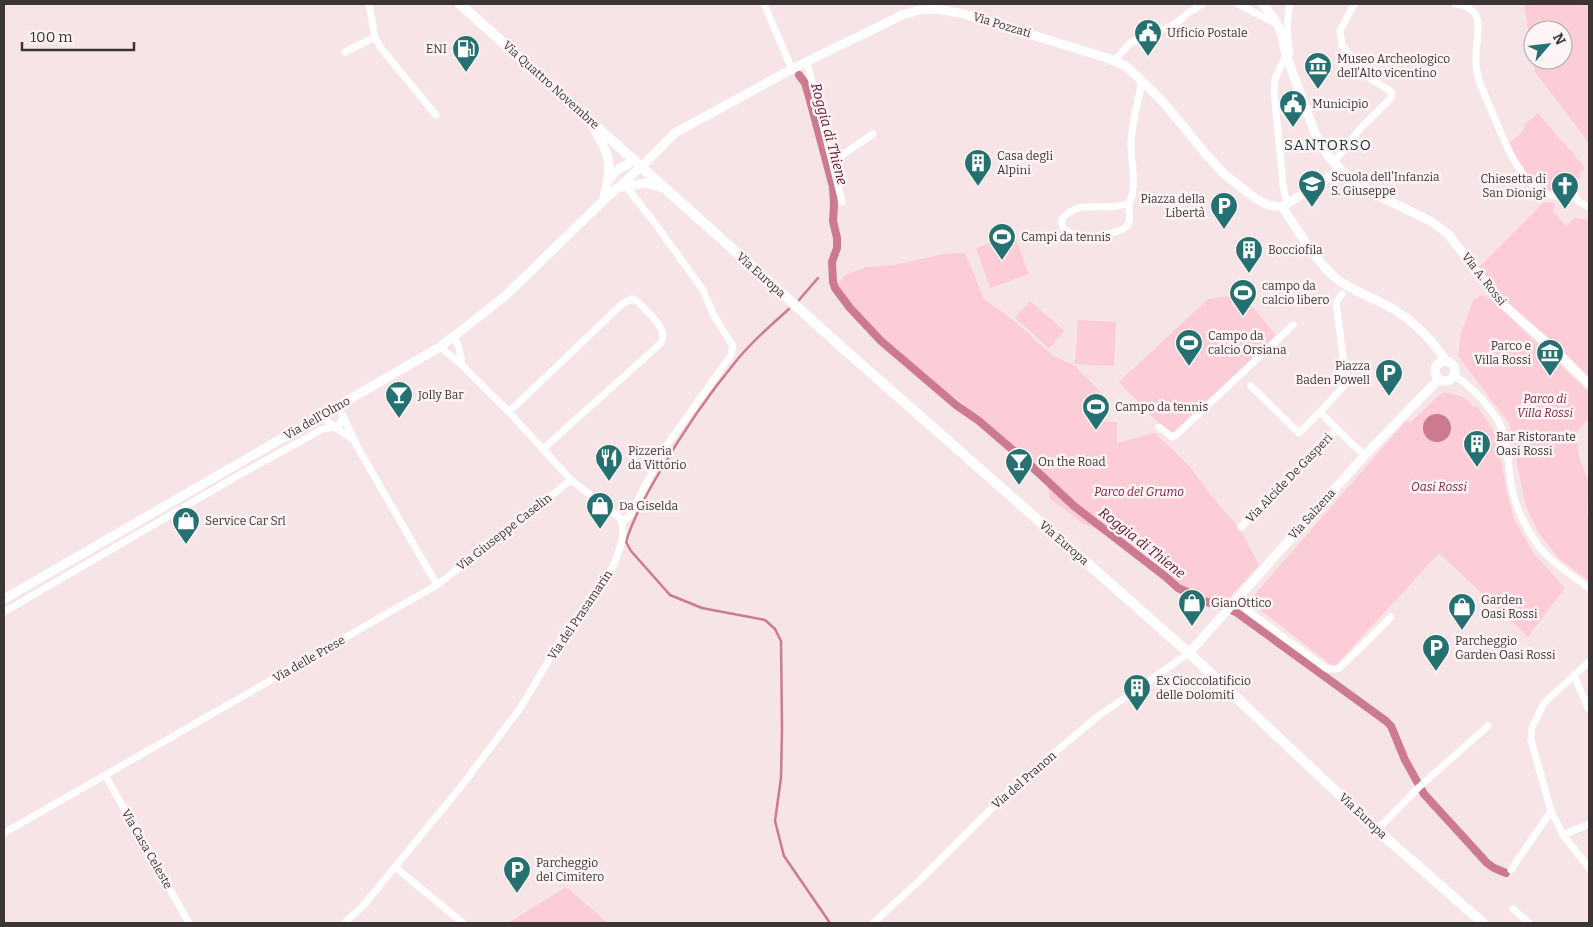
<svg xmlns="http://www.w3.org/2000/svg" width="1593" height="927" viewBox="0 0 1593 927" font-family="Bitter,serif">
<rect width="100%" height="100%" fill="#f6e4e7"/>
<!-- green -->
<path fill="#fccdd6" d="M1524 4H1589V143L1535 72 1533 60H1563V30H1533V59Z
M1538 113 1585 168 1579 174 1581 177 1573 184 1571 181 1554 195C1527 185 1521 168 1507 144L1521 134V132L1525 128 1523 126Z
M1544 202 1555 203 1553 211 1566 226 1575 218 1589 220V385L1499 301 1478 268Z
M1014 234 1029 274 990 288 976 248Z
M965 253 984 299 1014 321 1053 356 1074 365 1103 395 1096 418 1081 420 1117 422V443L1155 433 1191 468 1212 497 1240 529 1259 565 1218 610 1197 594 1173 583 1170 565 1081 522 1050 499 1046 477 955 397H946L911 361 895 351 861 319 839 293 836 287 845 275 867 267 894 265 944 254Z
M1241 294 1276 335 1172 437 1119 382 1208 299Z
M1483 295 1499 305 1526 333 1589 392V417L1577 432V441L1579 458 1589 482 1587 512 1589 519V581L1558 558 1538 532 1528 511 1524 497 1509 423 1458 356 1461 333 1473 300Z
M1030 301 1064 331 1049 348 1015 318Z
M1078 320 1116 322 1114 366 1075 364Z
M1445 392 1463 397 1474 407 1477 406 1495 432 1498 442 1506 488 1515 521 1534 554 1565 588 1528 637 1439 553 1334 667 1249 601 1406 421 1410 423 1438 396Z
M566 887 608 923H508Z"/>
<!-- water -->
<path fill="#cc7b8e" d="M1423 428a14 14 0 1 1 28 0a14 14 0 1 1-28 0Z"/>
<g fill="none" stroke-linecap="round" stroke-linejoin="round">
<!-- stream -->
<path stroke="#cc7b8e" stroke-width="2.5" d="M799 300 818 278
M789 309C771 325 752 341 737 360 708 395 682 433 659 473 646 495 633 518 626 542L631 551 670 595 702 608 765 620 775 629 781 641 782 729 781 778 775 821 784 856 830 923"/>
<!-- canal -->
<path stroke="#cc7b8e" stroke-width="8" d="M799 75 805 83 808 93 833 187 834 205 833 221 837 238V248L832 262 833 282 835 288 850 308 881 341 956 405 979 421 1029 464 1074 506 1166 577 1178 588 1198 597 1203 601 1219 605 1236 612 1386 721 1391 726 1405 760 1424 794 1487 863 1494 868 1506 873"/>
<!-- minor -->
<path stroke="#fff" stroke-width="7" d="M764 4 792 69
M1238 4 1275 23
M1455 4C1491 8 1474 38 1476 62 1476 72 1479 82 1483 91 1496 119 1511 166 1533 185 1540 191 1547 196 1557 196 1568 195 1571 185 1578 201L1589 207
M375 37 380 47 436 115
M345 52 375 37 369 4
M1290 53C1287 35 1286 21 1290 4
M1286 55 1275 79 1274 90 1283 184 1285 196 1289 203
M1115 60 1130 43 1151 33 1174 25 1188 13 1203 4
M807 62 832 162 873 134
M832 162 842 202
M1333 162 1344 150 1359 130 1391 98 1392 92 1366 76 1342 45 1340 31 1354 4
M1129 203C1123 205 1117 207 1111 207 1096 207 1078 204 1067 214 1063 217 1061 219 1062 224 1064 242 1117 237 1127 226 1132 220 1128 211 1129 204 1130 199 1133 195 1133 190 1135 174 1131 159 1131 144 1132 123 1138 101 1142 81
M454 337 459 348 462 365
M1454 375C1472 387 1497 412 1503 432 1509 452 1508 473 1513 493 1517 510 1527 529 1537 544 1545 557 1576 579 1589 588
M1251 386 1299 433 1320 412 1352 444 1365 455
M509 412 622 304 632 299 637 301C646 311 669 328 661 343L543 449
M1320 412 1344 386 1346 380 1336 302 1342 294
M342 414 358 448 437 585
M323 416C330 427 344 432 355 441
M1159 427 1172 437 1176 435 1293 325
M623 522 630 515 664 449 731 355 733 346 714 316 703 290 654 222 625 185
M1241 527 1337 429
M1236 600 1255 616 1327 669H1338L1353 655 1391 617
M4 612 239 475 321 430 339 425 341 423 343 415
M1589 662 1544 703 1532 728 1531 740 1551 811 1563 835 1589 868
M1574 675 1589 710
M105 775 189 923
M1377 830 1418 788 1488 726
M4 833 437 585 571 480
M1563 835 1589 824
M395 867 463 923
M1511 870 1551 811
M1513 909 1529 923
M344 923 363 906 463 784 521 707 562 638 613 567C618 553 628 532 620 518L571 480 509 412 462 365 440 347
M873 923 919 881 1009 791 1097 717 1189 653"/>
<!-- tertiary -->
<path stroke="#fff" stroke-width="9" d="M1263 4 1277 23 1282 35 1286 55 1315 133 1328 156 1349 178 1369 191 1432 222 1449 235 1499 301 1555 350 1589 384
M642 166 675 133 792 69 902 15 919 10 937 9 964 14 1107 58 1126 66 1142 81 1164 103 1205 153 1224 174 1255 198 1268 205 1282 207
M1282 207C1299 231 1315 261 1338 280 1350 289 1364 294 1378 301 1406 314 1429 335 1446 361
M1282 207 1319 184 1340 169
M1435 371a10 10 0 1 1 20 0a10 10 0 1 1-20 0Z
M1189 653 1365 455 1439 379"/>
<!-- secondary -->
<path stroke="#fff" stroke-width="9" d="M591 124C611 155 613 165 603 201
M609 180 617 170 635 160
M622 187 646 183 663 188
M4 599 440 347 504 297 603 201 642 166"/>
<!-- primary -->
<path stroke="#fff" stroke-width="10" d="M460 4 845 350 1189 653 1377 830 1483 923"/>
</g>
<!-- icons -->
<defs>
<symbol id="civic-pin" viewBox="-11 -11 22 30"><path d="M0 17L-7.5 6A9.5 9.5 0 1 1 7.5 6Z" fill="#257070" stroke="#fef4f5"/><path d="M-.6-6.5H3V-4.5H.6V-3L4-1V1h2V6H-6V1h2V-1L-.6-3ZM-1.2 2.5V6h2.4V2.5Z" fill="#fff"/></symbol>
<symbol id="fuel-pin" viewBox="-11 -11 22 30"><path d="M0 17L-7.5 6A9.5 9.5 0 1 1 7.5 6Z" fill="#257070" stroke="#fef4f5"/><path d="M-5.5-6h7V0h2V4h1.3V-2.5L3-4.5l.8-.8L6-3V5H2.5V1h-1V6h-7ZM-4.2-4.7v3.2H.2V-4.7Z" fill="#fff"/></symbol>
<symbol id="museum-pin" viewBox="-11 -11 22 30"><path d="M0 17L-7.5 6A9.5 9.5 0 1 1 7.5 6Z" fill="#257070" stroke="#fef4f5"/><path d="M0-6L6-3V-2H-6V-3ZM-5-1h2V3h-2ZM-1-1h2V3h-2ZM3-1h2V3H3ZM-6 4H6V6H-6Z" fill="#fff"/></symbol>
<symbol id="building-pin" viewBox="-11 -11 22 30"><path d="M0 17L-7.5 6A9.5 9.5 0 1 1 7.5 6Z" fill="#257070" stroke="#fef4f5"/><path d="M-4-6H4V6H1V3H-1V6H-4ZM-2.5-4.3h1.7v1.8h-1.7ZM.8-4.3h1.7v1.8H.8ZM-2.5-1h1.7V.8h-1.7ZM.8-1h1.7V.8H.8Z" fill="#fff"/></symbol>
<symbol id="school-pin" viewBox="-11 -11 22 30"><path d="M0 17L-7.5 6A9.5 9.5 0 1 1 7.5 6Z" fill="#257070" stroke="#fef4f5"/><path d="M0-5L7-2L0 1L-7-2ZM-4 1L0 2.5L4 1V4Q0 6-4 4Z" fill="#fff"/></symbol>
<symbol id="church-pin" viewBox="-11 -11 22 30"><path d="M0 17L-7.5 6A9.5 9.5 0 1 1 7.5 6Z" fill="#257070" stroke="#fef4f5"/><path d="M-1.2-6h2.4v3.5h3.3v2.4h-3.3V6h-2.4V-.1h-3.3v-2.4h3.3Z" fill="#fff"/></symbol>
<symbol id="parking-pin" viewBox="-11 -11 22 30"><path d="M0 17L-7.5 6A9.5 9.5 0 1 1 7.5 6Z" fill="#257070" stroke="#fef4f5"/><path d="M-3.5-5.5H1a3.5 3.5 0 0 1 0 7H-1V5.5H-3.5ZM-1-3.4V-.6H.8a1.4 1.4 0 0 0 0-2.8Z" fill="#fff"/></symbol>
<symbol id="stadium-pin" viewBox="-11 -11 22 30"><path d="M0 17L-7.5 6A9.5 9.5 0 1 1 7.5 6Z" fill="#257070" stroke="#fef4f5"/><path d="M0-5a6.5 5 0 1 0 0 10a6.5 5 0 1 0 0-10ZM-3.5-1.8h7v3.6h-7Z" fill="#fff"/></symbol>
<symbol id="bar-pin" viewBox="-11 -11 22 30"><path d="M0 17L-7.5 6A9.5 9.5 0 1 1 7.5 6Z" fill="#257070" stroke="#fef4f5"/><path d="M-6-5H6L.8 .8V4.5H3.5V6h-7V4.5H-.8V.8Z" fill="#fff"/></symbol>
<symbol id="restaurant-pin" viewBox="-11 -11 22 30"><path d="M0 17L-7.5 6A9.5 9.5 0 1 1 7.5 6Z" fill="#257070" stroke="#fef4f5"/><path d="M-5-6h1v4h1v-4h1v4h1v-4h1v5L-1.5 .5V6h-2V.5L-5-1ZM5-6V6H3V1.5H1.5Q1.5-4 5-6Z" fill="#fff"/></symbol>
<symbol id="shop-pin" viewBox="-11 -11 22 30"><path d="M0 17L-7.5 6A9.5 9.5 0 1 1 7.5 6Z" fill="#257070" stroke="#fef4f5"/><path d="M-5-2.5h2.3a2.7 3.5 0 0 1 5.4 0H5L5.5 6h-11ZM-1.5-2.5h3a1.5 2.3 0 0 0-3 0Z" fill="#fff"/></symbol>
</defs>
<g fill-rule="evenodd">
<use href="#civic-pin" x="1132" y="17" width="32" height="43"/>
<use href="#fuel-pin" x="450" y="33" width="32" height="43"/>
<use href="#museum-pin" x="1302" y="50" width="32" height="43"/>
<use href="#civic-pin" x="1277" y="88" width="32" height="43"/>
<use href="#building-pin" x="962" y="147" width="32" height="43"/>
<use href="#school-pin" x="1296" y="168" width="32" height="43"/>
<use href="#church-pin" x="1549" y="170" width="32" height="43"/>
<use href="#parking-pin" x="1208" y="190" width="32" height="43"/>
<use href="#stadium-pin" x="986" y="221" width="32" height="43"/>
<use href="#building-pin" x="1233" y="234" width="32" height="43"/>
<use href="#stadium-pin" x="1227" y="277" width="32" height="43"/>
<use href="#stadium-pin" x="1173" y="327" width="32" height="43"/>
<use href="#museum-pin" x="1534" y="337" width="32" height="43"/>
<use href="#parking-pin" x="1373" y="357" width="32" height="43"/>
<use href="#bar-pin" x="383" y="379" width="32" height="43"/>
<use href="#stadium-pin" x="1080" y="391" width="32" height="43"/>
<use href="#building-pin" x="1461" y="428" width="32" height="43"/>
<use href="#restaurant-pin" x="593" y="442" width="32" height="43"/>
<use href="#bar-pin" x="1003" y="446" width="32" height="43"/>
<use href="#shop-pin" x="584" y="490" width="32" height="43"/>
<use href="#shop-pin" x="170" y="505" width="32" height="43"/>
<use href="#shop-pin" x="1176" y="587" width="32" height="43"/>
<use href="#shop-pin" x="1446" y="591" width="32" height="43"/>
<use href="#parking-pin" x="1420" y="632" width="32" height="43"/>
<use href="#building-pin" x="1121" y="672" width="32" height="43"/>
<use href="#parking-pin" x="501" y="854" width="32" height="43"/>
</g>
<g text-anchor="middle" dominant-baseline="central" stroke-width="5" stroke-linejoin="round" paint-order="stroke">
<!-- street labels -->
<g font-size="12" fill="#3c3536" stroke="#fef4f5">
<text transform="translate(1002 25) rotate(17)">Via Pozzati</text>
<text transform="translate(551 85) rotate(42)">Via Quattro Novembre</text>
<text transform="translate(761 275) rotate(42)">Via Europa</text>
<text transform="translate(1484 279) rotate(52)">Via A. Rossi</text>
<text transform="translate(317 418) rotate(-30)">Via dell'Olmo</text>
<text transform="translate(1289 478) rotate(-46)">Via Alcide De Gasperi</text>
<text transform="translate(1312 514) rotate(-48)">Via Salzena</text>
<text transform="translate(504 532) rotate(-38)">Via Giuseppe Caselin</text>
<text transform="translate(1064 543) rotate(41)">Via Europa</text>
<text transform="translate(580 615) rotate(-56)">Via del Prasamarin</text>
<text transform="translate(309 659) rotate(-30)">Via delle Prese</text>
<text transform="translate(1024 780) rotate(-41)">Via del Pranon</text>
<text transform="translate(1363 816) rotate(43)">Via Europa</text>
<text transform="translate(147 849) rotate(60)">Via Casa Celeste</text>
</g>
<!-- poi labels -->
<g font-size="12" fill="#3c3536" stroke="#fef4f5" text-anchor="start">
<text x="1167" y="33">Ufficio Postale</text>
<text x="447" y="49" text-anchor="end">ENI</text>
<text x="1337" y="59">Museo Archeologico<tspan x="1337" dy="14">dell'Alto vicentino</tspan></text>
<text x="1312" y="104">Municipio</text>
<text x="997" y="156">Casa degli<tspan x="997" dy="14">Alpini</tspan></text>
<text x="1331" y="177">Scuola dell'Infanzia<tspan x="1331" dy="14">S. Giuseppe</tspan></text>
<text x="1546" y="179" text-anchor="end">Chiesetta di<tspan x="1546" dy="14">San Dionigi</tspan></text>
<text x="1205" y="199" text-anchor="end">Piazza della<tspan x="1205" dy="14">Libertà</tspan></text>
<text x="1021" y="237">Campi da tennis</text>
<text x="1268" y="250">Bocciofila</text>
<text x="1262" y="286">campo da<tspan x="1262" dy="14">calcio libero</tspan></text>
<text x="1208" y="336">Campo da<tspan x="1208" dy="14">calcio Orsiana</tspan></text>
<text x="1531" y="346" text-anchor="end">Parco e<tspan x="1531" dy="14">Villa Rossi</tspan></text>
<text x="1370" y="366" text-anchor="end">Piazza<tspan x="1370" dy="14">Baden Powell</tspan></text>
<text x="418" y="395">Jolly Bar</text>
<text x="1115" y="407">Campo da tennis</text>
<text x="1496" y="437">Bar Ristorante<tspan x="1496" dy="14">Oasi Rossi</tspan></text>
<text x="628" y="451">Pizzeria<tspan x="628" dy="14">da Vittorio</tspan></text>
<text x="1038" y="462">On the Road</text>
<text x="619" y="506">Da Giselda</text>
<text x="205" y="521">Service Car Srl</text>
<text x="1481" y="600">Garden<tspan x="1481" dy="14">Oasi Rossi</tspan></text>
<text x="1211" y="603">GianOttico</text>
<text x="1455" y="641">Parcheggio<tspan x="1455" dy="14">Garden Oasi Rossi</tspan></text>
<text x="1156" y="681">Ex Cioccolatificio<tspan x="1156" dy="14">delle Dolomiti</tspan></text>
<text x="536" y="863">Parcheggio<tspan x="536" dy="14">del Cimitero</tspan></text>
</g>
<!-- park labels -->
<g font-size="12" font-style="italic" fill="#842242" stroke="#fef4f5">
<text x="1545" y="399">Parco di<tspan x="1545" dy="14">Villa Rossi</tspan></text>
<text x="1439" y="487">Oasi Rossi</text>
<text x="1139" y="492">Parco del Grumo</text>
</g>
<!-- water labels -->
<g font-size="14" font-style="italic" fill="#5c132c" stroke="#fef4f5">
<text transform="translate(829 134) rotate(75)">Roggia di Thiene</text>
<text transform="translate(1142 543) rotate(38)">Roggia di Thiene</text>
</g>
<!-- quarter labels -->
<g font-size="15" letter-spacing="1" fill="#143736" stroke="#fef4f5">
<text x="1328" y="145">SANTORSO</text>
</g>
</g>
<!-- border -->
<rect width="1593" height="927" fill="none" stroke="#3c3536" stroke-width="10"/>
<!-- north arrow -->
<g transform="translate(1548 45) rotate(62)"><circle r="24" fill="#fef4f5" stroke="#b0a8a9"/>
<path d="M0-4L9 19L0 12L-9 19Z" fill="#257070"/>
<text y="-8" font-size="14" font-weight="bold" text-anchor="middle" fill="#3c3536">N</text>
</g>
<!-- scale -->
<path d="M22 42v8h112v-8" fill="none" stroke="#3c3536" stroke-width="2.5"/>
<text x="30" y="42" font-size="15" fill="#3c3536" stroke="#fef4f5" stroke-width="4" paint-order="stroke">100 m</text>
</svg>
